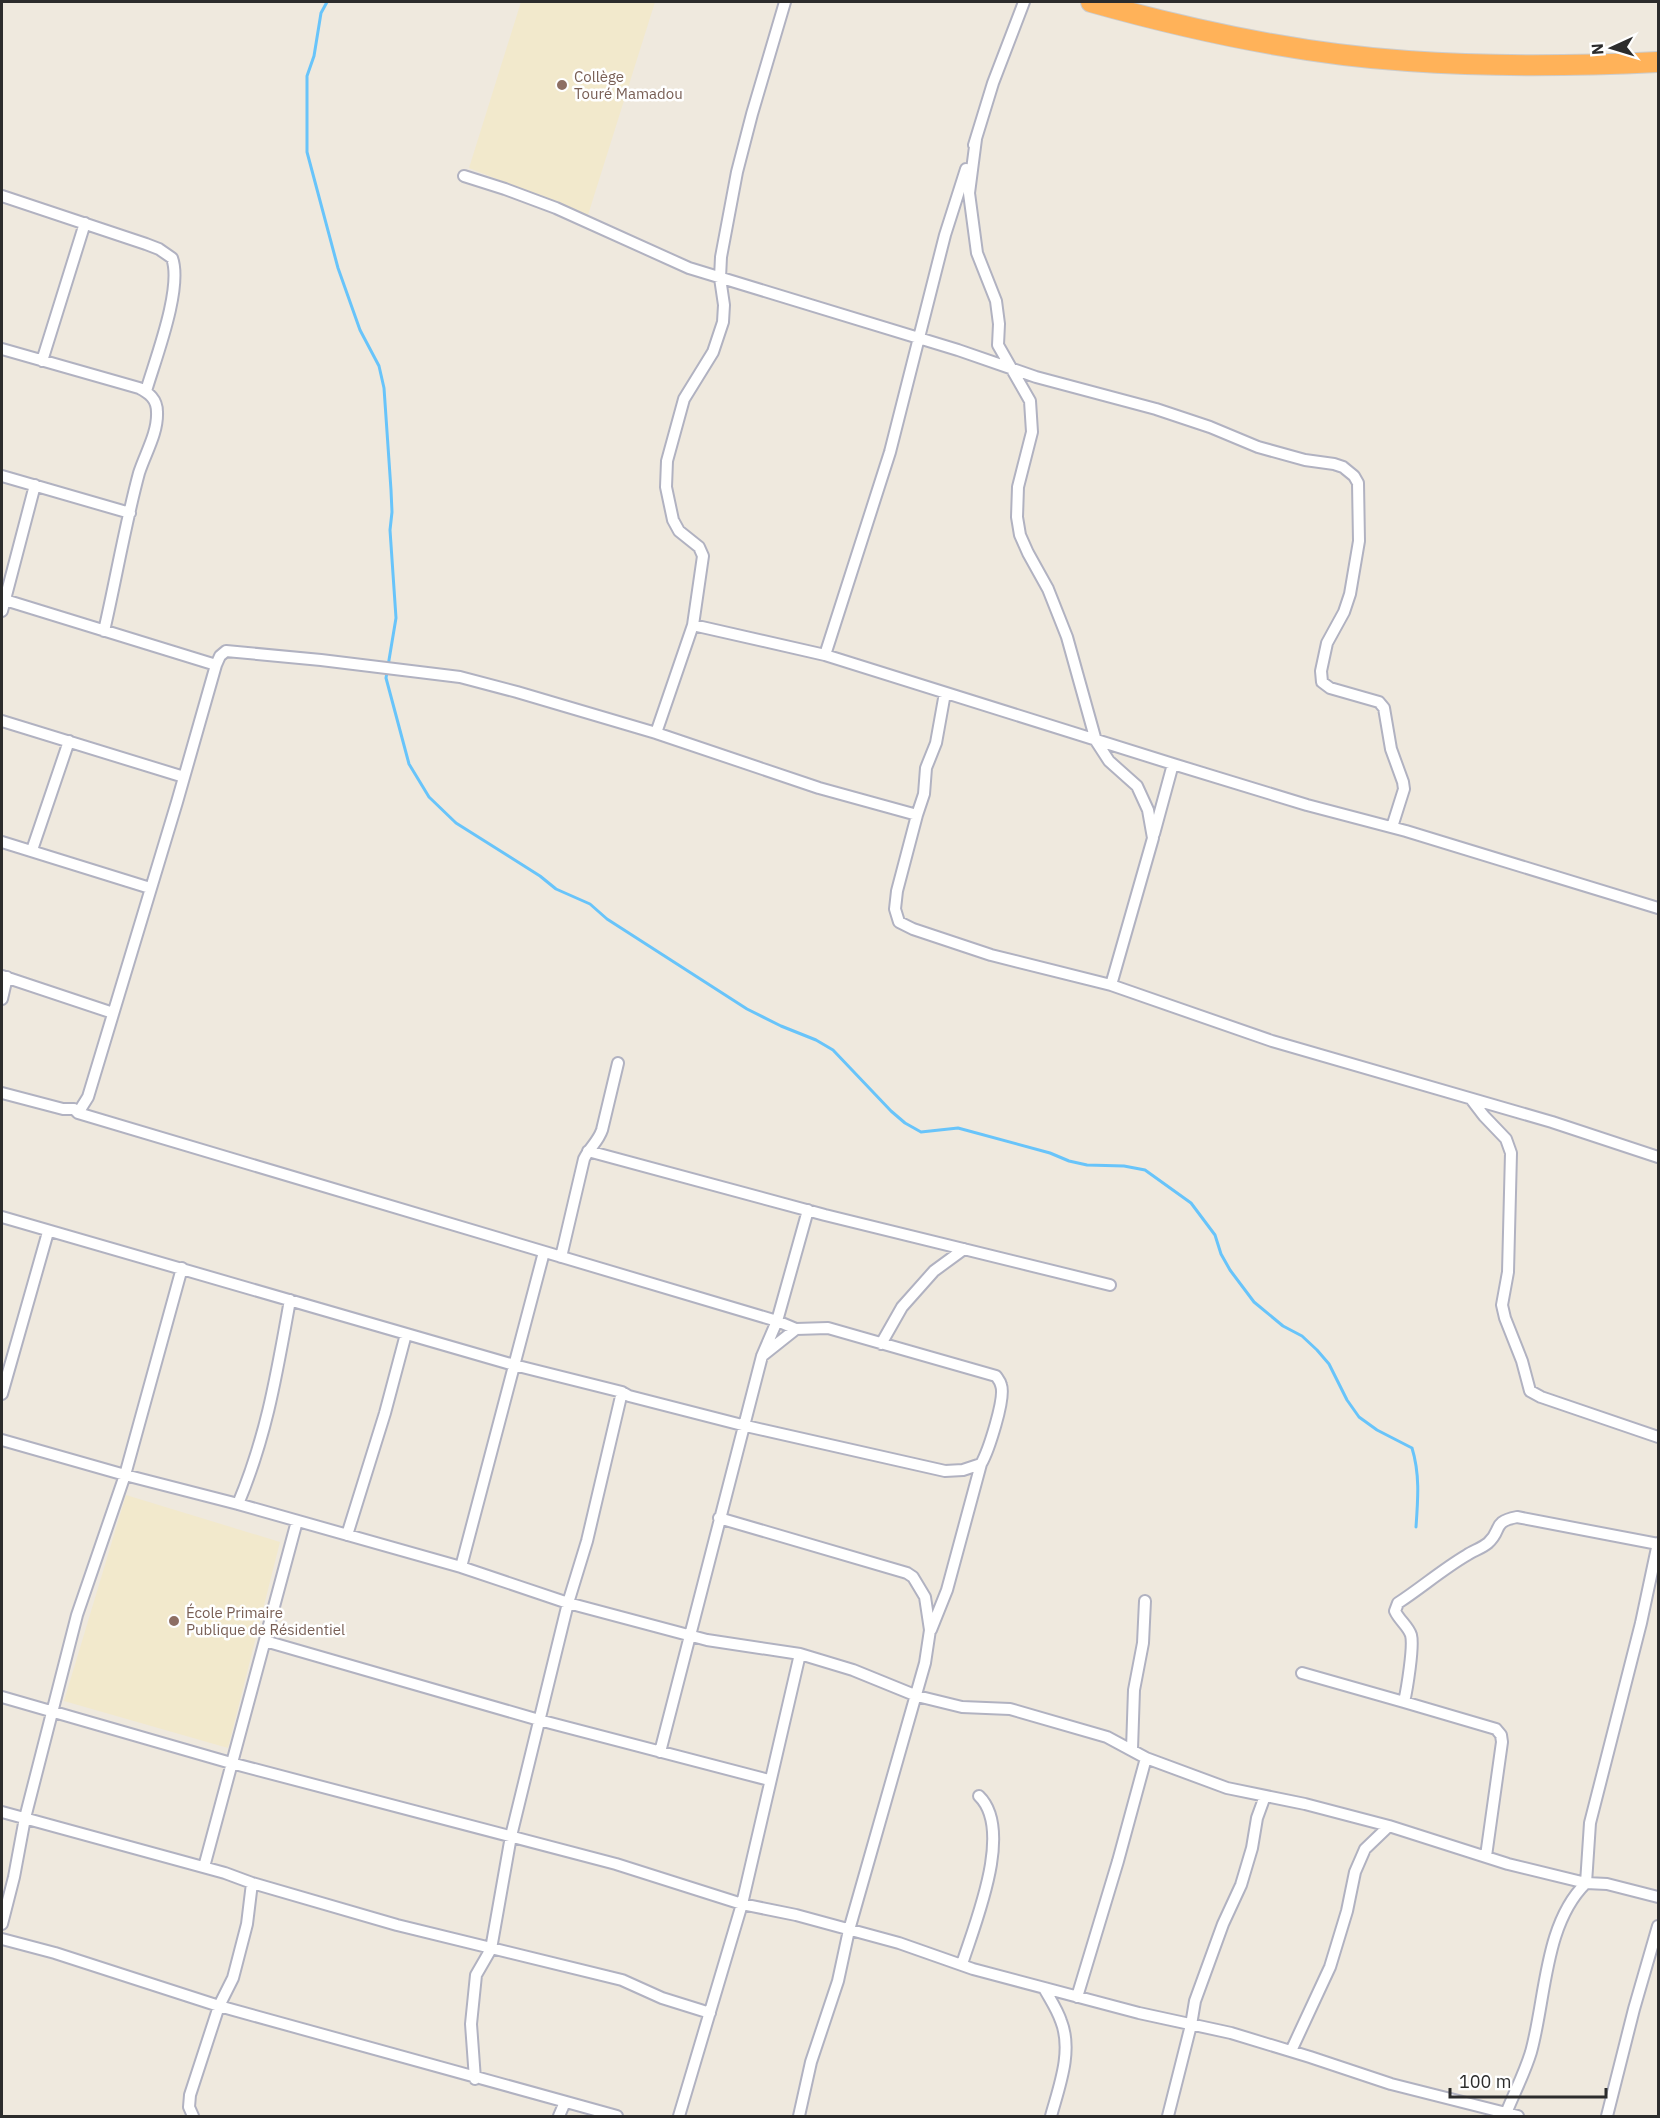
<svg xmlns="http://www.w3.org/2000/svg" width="1660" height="2118" viewBox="0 0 1660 2118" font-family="'IBM Plex Sans',sans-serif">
<rect width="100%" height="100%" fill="#efe9de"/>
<!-- education -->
<path fill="#f2e9cc" d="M521 2H655L588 215 469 168Z
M126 1495 280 1542 228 1748 64 1701Z"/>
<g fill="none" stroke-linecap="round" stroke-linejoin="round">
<!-- stream -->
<path stroke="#68c4fa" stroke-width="3" d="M327 2 321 13 314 56 307 76V152L338 268 360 330 379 366 384 388 391 490 392 512 390 530 396 618 386 678 409 764 429 797 456 823 540 876 556 889 590 904 607 919 747 1009 781 1026 816 1040 833 1050 891 1111 905 1123 921 1132 958 1128 1050 1153 1069 1161 1087 1165 1124 1166 1145 1170 1191 1203 1215 1235 1221 1254 1230 1270 1254 1302 1283 1326 1302 1336 1317 1350 1329 1364 1347 1400 1359 1417 1377 1430 1412 1448C1420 1474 1418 1499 1416 1527"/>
<defs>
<path id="street" d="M976 139 969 193 977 253 996 301 999 324 998 345 1030 401 1032 432 1018 487 1017 517 1020 535 1028 553 1048 589 1067 637 1096 741 1109 761 1137 786 1148 810 1153 838 1111 985
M974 145 993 83 1024 2
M464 176 505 189 556 208 689 268 958 350 1036 377 1156 409 1210 427 1258 447 1305 460 1334 464 1343 467 1354 476 1358 483 1359 541 1350 594 1344 612 1327 643 1321 671 1322 682 1330 688 1379 702 1384 708 1391 749 1403 782 1404 789 1392 827
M2 196 146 244 159 249 172 258C183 288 155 360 146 391
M2 349 139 388C149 393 157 399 157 412 158 433 145 454 139 473 125 525 116 579 104 631
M42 361 85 223
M2 476 130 513
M5 600 216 665
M2 611 35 485
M693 625 703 556 699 547 679 531 673 520 666 487 667 461 684 399 713 352 723 322 724 305 720 278 721 257 737 172 752 114 785 2
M825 655 890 452 945 235 966 169
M945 693 936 743 926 768 924 794 917 815 897 891 895 909 899 922 913 929 991 955 1111 985 1272 1041 1552 1122 1658 1157
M2 721 184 777
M656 733 693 625 825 655 1173 764 1307 805 1406 831 1658 908
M1154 834 1173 764
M2 842 150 888
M32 850 69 741
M2 976 113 1013
M2 999 7 977
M2 1093 63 1109H74L78 1113 88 1097 177 802 216 665 220 656 226 651 321 660 460 677 517 692 656 733 819 788 917 815
M1471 1099 1484 1116 1506 1139 1511 1153 1508 1272 1502 1305 1505 1318 1522 1361 1530 1391 1541 1397 1658 1437
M78 1113 777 1321 796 1329
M588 1151 825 1215 1110 1285
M2 1217 514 1365 622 1392 629 1396 746 1426 945 1471 963 1470 981 1464C988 1452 1006 1398 1001 1385 1000 1381 998 1379 996 1376L828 1328 796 1329 762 1356
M561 1257 584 1159C589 1148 598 1142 602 1130L618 1063
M881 1344 902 1307 934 1271 964 1249
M2 1394 48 1232
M2 1440 125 1475 238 1504 461 1567 568 1603 707 1640 800 1654 853 1670 917 1696 962 1707 1010 1709 1107 1737 1146 1758 1227 1788 1305 1804 1389 1826 1508 1864 1586 1883 1590 1823 1641 1623 1658 1543
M238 1504C267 1435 277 1372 290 1300
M719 1518 907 1573 913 1577 925 1597 930 1630 925 1663 849 1930 838 1981 811 2062 799 2116
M347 1535 385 1413 406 1334
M461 1567 544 1252
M931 1630 947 1590 981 1464
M265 1641 539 1720 769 1780
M1302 1673 1404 1702
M2 1697 231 1763 616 1864 742 1904 796 1915 899 1943 973 1969 1139 2013 1231 2033 1310 2057 1391 2084 1518 2116
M1132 1749 1134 1690 1143 1643 1145 1601
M660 1752 762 1356 777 1321 808 1210
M2 1812 225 1873 252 1883 397 1925 622 1980 662 1998 710 2013
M1486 1856 1502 1742 1501 1735 1496 1729 1404 1702C1407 1689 1414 1646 1411 1635 1408 1626 1399 1620 1395 1611L1398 1603C1421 1588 1443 1569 1467 1555 1473 1551 1482 1548 1488 1543 1503 1530 1491 1522 1517 1517L1658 1544
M204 1867 297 1521
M2 1924 14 1877 25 1818 77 1615 125 1475 182 1268
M2 1939 55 1953 219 2006 617 2116
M962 1964C975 1923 1014 1830 979 1796
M1044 1988C1050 1999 1057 2009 1061 2021 1073 2051 1059 2087 1051 2116
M1077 1997 1118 1861 1146 1758
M1291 2051 1330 1967 1347 1911 1355 1872 1365 1849 1389 1826
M475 2079 471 2024 476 1975 491 1949 511 1836 568 1603 587 1541 622 1392
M193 2116 189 2107 190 2095 219 2006 233 1978 247 1924 252 1883
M559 2116 565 2102
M679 2116 742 1904 800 1654
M1168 2116 1191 2025 1195 2001 1223 1924 1241 1885 1252 1848 1257 1818 1265 1796
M1505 2116C1513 2095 1524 2075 1531 2052 1546 1998 1544 1924 1586 1883L1607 1884 1658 1897
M1607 2116 1634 2009 1658 1926"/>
<path id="highway" d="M1091 2C1194 31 1300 54 1408 61 1491 67 1575 66 1658 62"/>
</defs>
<!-- street casing -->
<use href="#street" stroke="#b1b2c1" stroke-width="14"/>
<!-- highway casing -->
<use href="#highway" stroke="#ccc" stroke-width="22"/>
<!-- street -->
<use href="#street" stroke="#fff" stroke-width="10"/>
<!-- highway -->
<use href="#highway" stroke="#ffb259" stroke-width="20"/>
</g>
<!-- markers -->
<g fill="#8d6e63" stroke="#fff" stroke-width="2">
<circle cx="562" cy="85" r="6"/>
<circle cx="174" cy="1621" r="6"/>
</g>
<g text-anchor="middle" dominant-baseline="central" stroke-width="5" stroke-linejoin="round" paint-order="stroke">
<!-- education labels -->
<g font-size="15" fill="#785e54" stroke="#fff" text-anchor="start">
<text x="574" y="76">Collège<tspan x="574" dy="17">Touré Mamadou</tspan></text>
<text x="186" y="1612">École Primaire<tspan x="186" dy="17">Publique de Résidentiel</tspan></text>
</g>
</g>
<!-- border -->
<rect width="1660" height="2118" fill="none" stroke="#2c2c2c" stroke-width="6"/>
<!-- north arrow -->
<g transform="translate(1612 48) rotate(266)" stroke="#ffffff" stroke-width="4.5" paint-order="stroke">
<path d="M0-4.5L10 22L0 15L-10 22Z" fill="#2c2c2c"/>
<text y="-9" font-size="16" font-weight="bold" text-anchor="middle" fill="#2c2c2c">N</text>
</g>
<!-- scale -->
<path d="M1450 2088v9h156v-9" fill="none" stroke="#2c2c2c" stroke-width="3"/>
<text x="1459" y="2088" font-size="18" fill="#2c2c2c" stroke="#ffffff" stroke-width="4.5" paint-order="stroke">100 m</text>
</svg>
